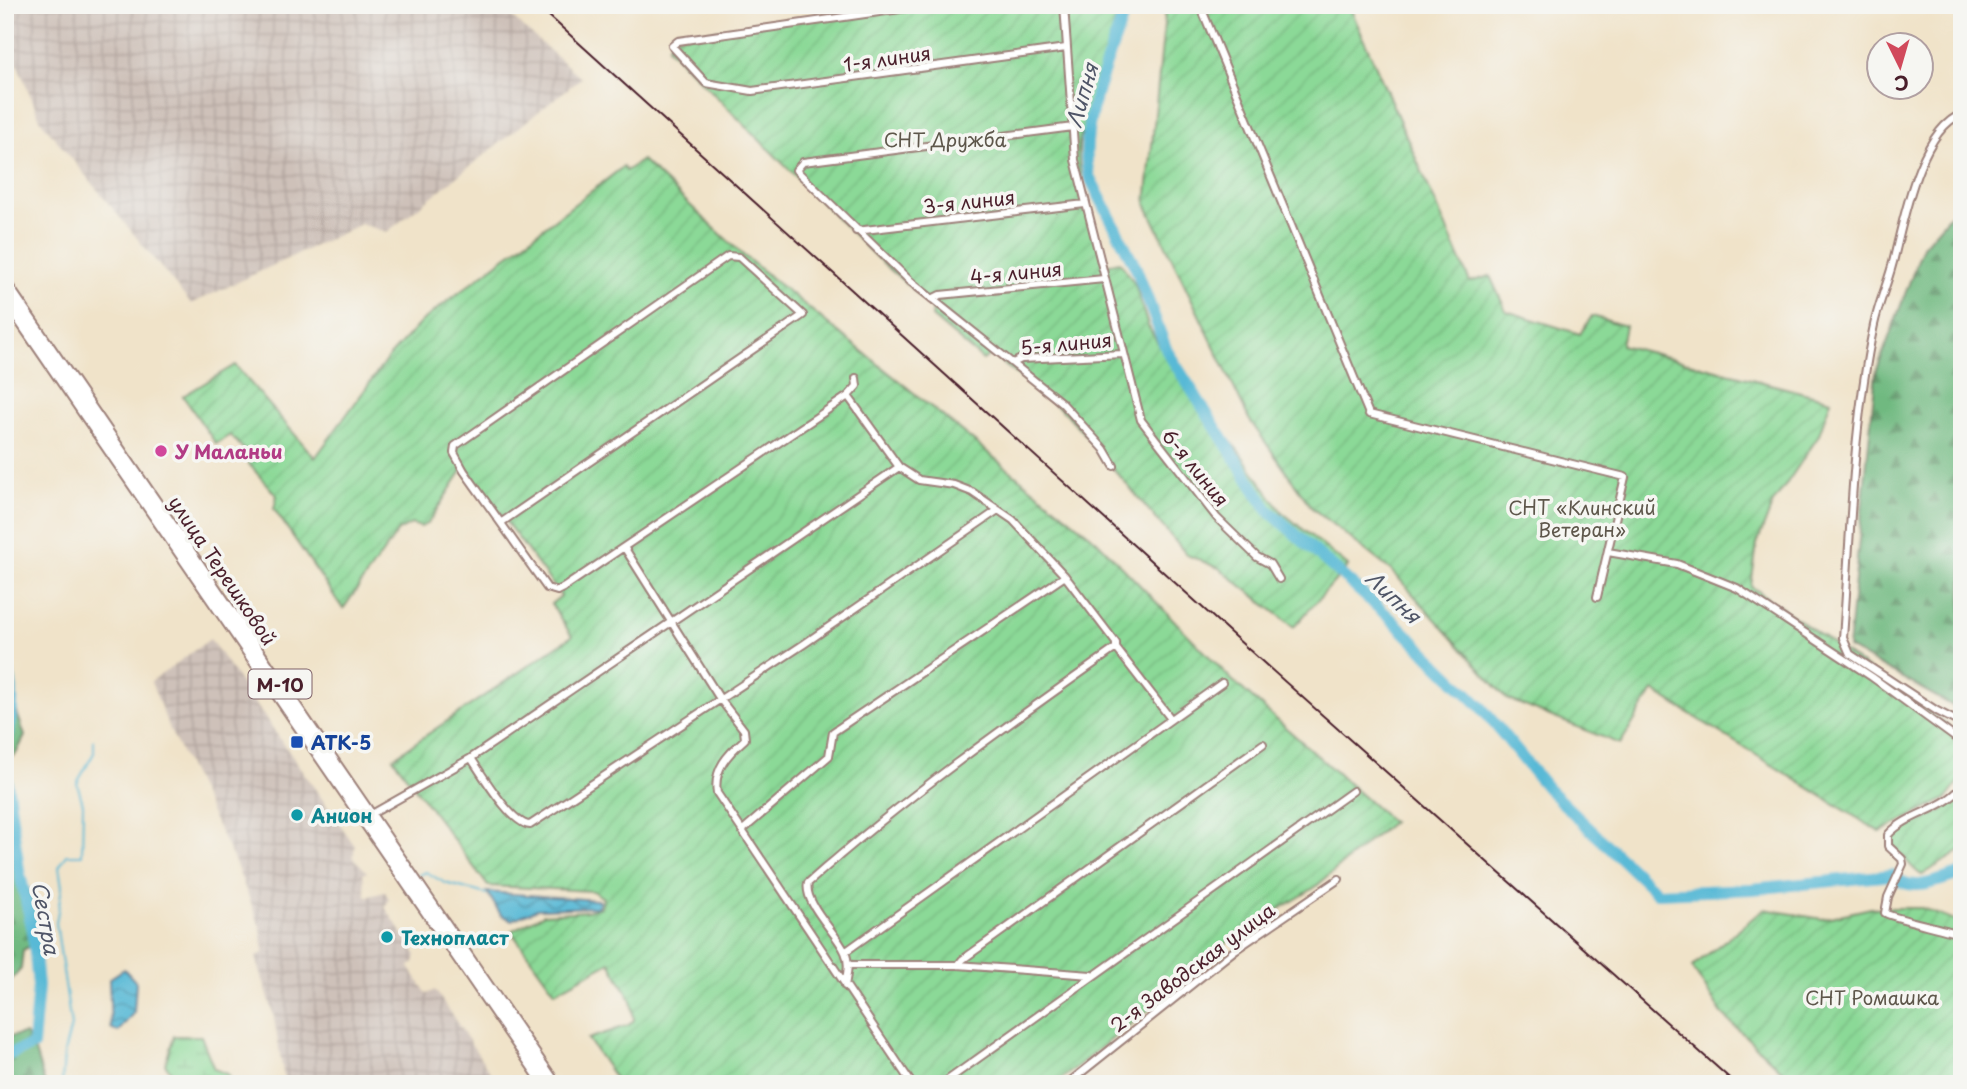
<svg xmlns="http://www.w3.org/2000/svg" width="1967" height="1089" viewBox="0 0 1967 1089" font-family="'Playpen Sans',sans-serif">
<defs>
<pattern id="industrial-grid" width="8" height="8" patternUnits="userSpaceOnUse" patternTransform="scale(1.75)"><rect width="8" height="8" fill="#cec1b9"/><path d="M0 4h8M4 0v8" fill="none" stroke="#b2a59f"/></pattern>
<pattern id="forest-firs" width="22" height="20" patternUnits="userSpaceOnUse" patternTransform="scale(1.75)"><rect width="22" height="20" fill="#70b980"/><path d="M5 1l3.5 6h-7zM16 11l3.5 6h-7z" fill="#5e9669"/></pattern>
<pattern id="wetland-marsh" width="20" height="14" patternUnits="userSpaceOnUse" patternTransform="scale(1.75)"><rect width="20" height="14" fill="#8bd997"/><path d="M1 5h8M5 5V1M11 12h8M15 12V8" fill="none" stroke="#79ba82"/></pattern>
<pattern id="garden-furrows" width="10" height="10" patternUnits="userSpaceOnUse" patternTransform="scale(1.75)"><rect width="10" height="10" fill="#8bd997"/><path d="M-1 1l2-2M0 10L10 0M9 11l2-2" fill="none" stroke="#79ba82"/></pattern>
<pattern id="water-waves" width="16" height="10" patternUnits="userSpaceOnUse" patternTransform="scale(1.75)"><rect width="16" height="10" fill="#58b9d6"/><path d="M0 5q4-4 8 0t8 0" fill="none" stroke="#4b96ae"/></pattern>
</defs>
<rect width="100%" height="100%" fill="#f6f6f2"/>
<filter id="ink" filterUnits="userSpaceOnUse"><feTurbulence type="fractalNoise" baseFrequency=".0143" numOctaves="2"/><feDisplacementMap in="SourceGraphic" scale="14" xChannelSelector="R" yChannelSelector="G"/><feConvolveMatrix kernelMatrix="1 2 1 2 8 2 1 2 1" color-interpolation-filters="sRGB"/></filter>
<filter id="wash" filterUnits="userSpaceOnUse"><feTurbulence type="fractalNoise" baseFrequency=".00686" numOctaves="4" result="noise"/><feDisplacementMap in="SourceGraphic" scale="28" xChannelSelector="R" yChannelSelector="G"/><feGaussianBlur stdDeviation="1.57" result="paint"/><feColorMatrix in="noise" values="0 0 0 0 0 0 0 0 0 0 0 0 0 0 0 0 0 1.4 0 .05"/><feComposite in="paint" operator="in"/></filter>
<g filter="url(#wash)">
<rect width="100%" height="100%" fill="#f0e3c9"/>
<!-- industrial -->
<path fill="url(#industrial-grid)" d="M5 5H498L581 78 387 232 361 224 191 304 41 121 5 34Z
M210 639 355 846 353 857 367 872 363 874 366 897 385 892 389 899 385 907 416 954 414 963 409 967 427 994 435 990 498 1084H285L273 1012 256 957 264 952 260 926 235 862 170 730 151 682Z"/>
<!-- forest -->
<path fill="url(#forest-firs)" stroke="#5d6c56" stroke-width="2" d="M1962 201V711L1848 648 1876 372 1923 246Z
M5 702 14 704 25 736 16 754 5 761Z
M5 769 19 870 44 921 42 940 23 950 21 969 11 980 5 975Z
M25 1034 33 1045 45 1084H5V1037Z"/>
<!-- wetland -->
<path fill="url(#wetland-marsh)" stroke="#6a7c61" stroke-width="2" d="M174 1036H201L214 1069 229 1075 230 1084H181L165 1064Z"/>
<!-- garden -->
<path fill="url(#garden-furrows)" stroke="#6a7c61" stroke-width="2" d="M892 5H1120L1084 130C1066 153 1097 236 1104 265L1120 262 1135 284 1148 326 1188 393 1238 450 1282 512 1348 566 1294 627 1219 568 1187 555 1067 414 991 354 983 360 932 317 933 307 876 257 668 48 673 37Z
M1166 5H1349L1470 282 1490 276 1506 311 1580 334 1592 316 1625 326 1621 345 1831 400 1818 437 1772 505 1757 544 1751 586 1962 736V778L1946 799 1880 832 1653 691 1620 744 1507 699 1393 572 1312 508 1249 419 1146 204Z
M642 160 743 255 1096 540 1232 680 1392 822 1314 888 1232 938 1188 979 1055 1084H619L588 1039 629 1025 634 1020 631 1000 610 962 555 992 511 931 544 914 588 911 601 907 603 898 593 891 488 886 393 758 572 636 551 604 561 596 465 466 428 523 421 527 411 524 398 531 343 609 274 509 277 496 248 463 252 458 230 435 216 444 183 396 235 365 315 458 388 358 422 321 623 167 626 171Z
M1962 796V850L1922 875C1910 869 1903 853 1891 844L1894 835 1943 810Z
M1871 908H1922L1962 924V1084H1796L1722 1014 1692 967 1764 909 1822 919Z"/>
<!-- water -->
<path fill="url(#water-waves)" stroke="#516c80" stroke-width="2" d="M487 892 597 900 600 902 597 907 537 909 512 920 501 915Z
M124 969 136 982 134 1012 118 1032 111 1028 109 979Z"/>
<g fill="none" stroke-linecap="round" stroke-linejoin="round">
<!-- stream -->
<path stroke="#58b9d6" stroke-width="2" d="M419 875 426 872 445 883 486 894
M62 1084 64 1053 71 1026 56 923 62 887 59 867 67 855H82L83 804 77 783 94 753V740"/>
<!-- river -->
<path stroke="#58b9d6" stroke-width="12" d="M1127 5C1111 54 1077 126 1089 176L1136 268 1167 351 1268 510 1389 617 1480 706 1547 788 1657 893 1752 889 1892 875C1912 895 1939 880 1962 873
M5 662C18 692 10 723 5 755
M5 769 19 870 33 931 38 986 33 1045 5 1056"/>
</g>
</g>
<g filter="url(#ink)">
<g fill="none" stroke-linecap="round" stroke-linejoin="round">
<defs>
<path id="minor" d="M928 5 678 41 672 46 706 83 752 91 1066 48
M1064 5 1075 160 1141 420 1217 518 1257 557 1270 564 1279 579
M1200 5 1369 414 1625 477 1597 597
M1962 114C1921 129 1904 217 1895 254 1890 278 1879 301 1874 325 1852 428 1851 533 1843 638L1850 654 1937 711 1962 724
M1073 127 803 162 796 170 910 281 1062 403 1104 449 1114 466
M856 231 1085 204
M932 299 940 295 1104 279
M1013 363 1021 359 1123 354
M502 522 803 315 739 257 728 256 455 446 454 453 464 471 547 588 557 591 563 588 848 396 857 386 856 378
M624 547 720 699 744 730 745 739C728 754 713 769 717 793L912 1084
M1608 552 1677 564 1737 588 1872 677 1961 742
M1116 648 1171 719
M471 758C482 774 511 824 530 825L804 644 998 510
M1962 787C1942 811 1907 813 1888 835V846L1902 859 1903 864 1888 897 1885 913C1889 917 1949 930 1962 935
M370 815 471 758 899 467
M744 829 829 756 833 732 1065 576
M845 952 1222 683
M848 965H958L1091 975
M958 965 962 960 1263 744
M845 986C847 974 850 963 845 952 837 933 803 903 808 883 905 797 1010 723 1116 648V643L1065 576 1013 520 972 492 954 485 919 480 899 467 848 396
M942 1084 1353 791
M1067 1084 1235 950 1339 879"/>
<path id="trunk" d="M5 283 555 1084
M5 298 545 1084"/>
</defs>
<!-- minor casing -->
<use href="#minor" stroke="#9d817a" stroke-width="10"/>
<!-- trunk casing -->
<use href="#trunk" stroke="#9d817a" stroke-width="14"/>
<!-- minor -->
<use href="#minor" stroke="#fff" stroke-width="6"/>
<!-- trunk -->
<use href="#trunk" stroke="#fff" stroke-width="10"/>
<!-- rail -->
<path stroke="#4a1f2b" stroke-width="2" d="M537 5 1246 647 1736 1084"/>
</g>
</g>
<!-- markers -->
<circle fill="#d1479c" stroke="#f6f6f2" stroke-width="2.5" cx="161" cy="451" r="7"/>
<rect fill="#1a4fb4" stroke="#f6f6f2" stroke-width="2.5" x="290" y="735" width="14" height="14" rx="3.5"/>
<g fill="#0f9aa8" stroke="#f6f6f2" stroke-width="2.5">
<circle cx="297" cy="815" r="7"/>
<circle cx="387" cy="937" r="7"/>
</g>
<g text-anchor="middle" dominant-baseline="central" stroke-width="7" stroke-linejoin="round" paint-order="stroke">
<!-- shield labels -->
<rect fill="#f6f6f2" stroke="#7e6067" stroke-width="2" x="248.5" y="669.5" width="63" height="29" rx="5"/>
<g font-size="18" font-weight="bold" fill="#4a1f2b">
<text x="280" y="684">М-10</text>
</g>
<!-- street labels -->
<g font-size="19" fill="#4a1f2b" stroke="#f6f6f2">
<text transform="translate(887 58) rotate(-8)">1-я линия</text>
<text transform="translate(969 201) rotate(-6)">3-я линия</text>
<text transform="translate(1016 272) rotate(-5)">4-я линия</text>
<text transform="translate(1066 343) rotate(-5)">5-я линия</text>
<text transform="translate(1196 467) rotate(51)">6-я линия</text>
<text transform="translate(223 570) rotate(56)">улица Терешковой</text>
<text transform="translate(1192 967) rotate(-37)">2-я Заводская улица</text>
</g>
<!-- park labels -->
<g font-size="19" fill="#5e574b" stroke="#f6f6f2">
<text x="945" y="139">СНТ Дружба</text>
<text x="1582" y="507">СНТ «Клинский<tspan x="1582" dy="22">Ветеран»</tspan></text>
<text x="1872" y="997">СНТ Ромашка</text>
</g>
<!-- hotel labels -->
<g font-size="19" font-weight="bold" fill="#b23c85" stroke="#f6f6f2" text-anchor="start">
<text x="175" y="451">У Маланьи</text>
</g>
<!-- transit labels -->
<g font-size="19" font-weight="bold" fill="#164399" stroke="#f6f6f2" text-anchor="start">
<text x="311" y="742">АТК-5</text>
</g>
<!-- culture labels -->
<g font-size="19" font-weight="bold" fill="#0d838f" stroke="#f6f6f2" text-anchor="start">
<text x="311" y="815">Анион</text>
<text x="401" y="937">Технопласт</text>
</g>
<!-- water labels -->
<g font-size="21" font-style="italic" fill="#4f5567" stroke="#f6f6f2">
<text transform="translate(1081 95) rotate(-74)">Липня</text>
<text transform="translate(1394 596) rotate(43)">Липня</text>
<text transform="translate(47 918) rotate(80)">Сестра</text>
</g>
</g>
<!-- margin -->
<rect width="1967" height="1089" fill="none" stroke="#f6f6f2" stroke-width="28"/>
<!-- north arrow -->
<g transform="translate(1900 66) rotate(175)"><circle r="33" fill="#f6f6f2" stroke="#b1a0a2" stroke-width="2"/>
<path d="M0-5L12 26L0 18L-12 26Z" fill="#d1495b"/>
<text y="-10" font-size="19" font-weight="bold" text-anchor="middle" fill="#4a1f2b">С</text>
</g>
</svg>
